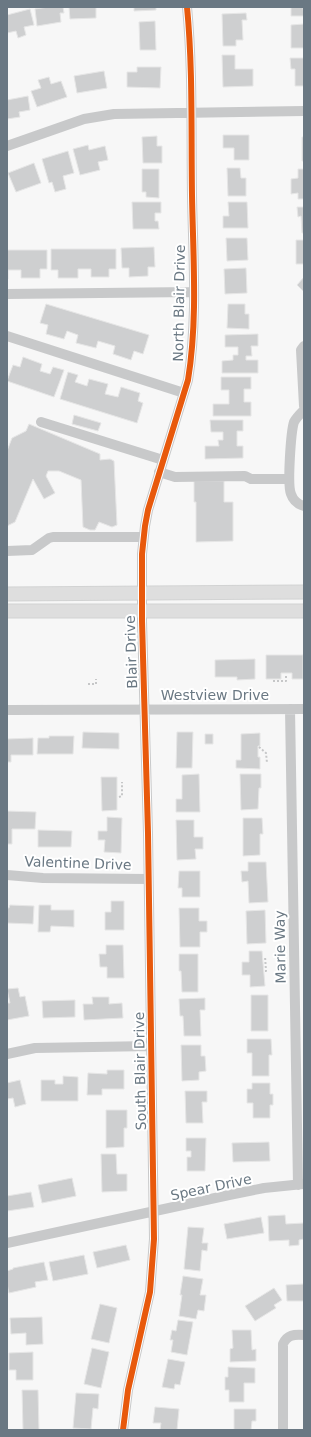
<svg xmlns="http://www.w3.org/2000/svg" width="311" height="1437" viewBox="0 0 311 1437" font-family="'DejaVu Sans',sans-serif">
<rect width="100%" height="100%" fill="#f7f7f7"/>
<!-- building -->
<path fill="#cecfd0" stroke="#e6e6e6" d="M49 7H63L64 13H60L61 22 37 26 35 9Z
M69 7H96V18L70 19Z
M134 7H156V10L134 11Z
M291 7H303L304 16H291Z
M30 9 34 25 24 27 26 35 18 38 16 31 7 33V15Z
M246 13 247 20H242L243 40H236V46H223L222 14Z
M155 21 156 50H140L139 22Z
M304 24V48H291V25Z
M222 55H235V69H253V86L223 87Z
M290 58H304V86H295V69H291Z
M137 67H161L160 88 127 87V72H137Z
M104 71 107 88 77 93 74 76Z
M49 77 51 84 61 81 67 97 37 107 31 91 41 88 38 80Z
M28 96 30 110 19 112 20 117 7 119V100Z
M223 135H249V160H234V148H223Z
M157 136V146H162V163H143L142 137Z
M302 137H304V161H302Z
M88 145 89 150 105 146 108 160 98 162 100 170 80 175 73 149Z
M68 151 74 173 63 176 66 189 55 192 52 182 49 183 42 159Z
M34 163 41 183 16 192 8 173Z
M227 168H240L241 178H246V196H228Z
M142 169H159V198L146 197V192H142Z
M298 169H304V199H298V193L291 194V179L298 178Z
M132 202H161V213H155V221H158L159 229H133Z
M228 202H247L248 228H223V216H229Z
M297 207H304V233H302L301 216 298 217Z
M226 238H247L248 260 227 261Z
M296 240H304V264H296Z
M154 247 155 267H148V276L129 277V268H122L121 248Z
M51 249H116V269H109V277H91V269H78V278H58V270H51Z
M7 250H47V269H40V278H21V270H8V279H7Z
M246 268 247 293 225 294 224 269Z
M304 277V292L297 285Z
M46 304 149 335 143 354 134 351 131 360 113 354 115 346 98 341 96 348 76 343 78 335 67 331 64 339 46 334 48 325 40 323Z
M228 304H245V314H249V329L227 328Z
M258 334V346H251L252 356H246V360H258V373H222V361L233 360V355H238V347H225V335Z
M23 357 42 364 40 371 50 374 53 367 64 370 54 397 7 381 13 365 20 367Z
M68 372 78 375 75 382 87 386 89 379 108 384 105 394 118 397 121 387 140 393 138 401 143 403 137 423 60 399Z
M221 377H251V389H244V402H251V416H213V404H229V390H221Z
M74 415 101 423 98 431 72 424Z
M210 420H243V431H237V446H243V458L205 459V446H219L218 440H223V432H211Z
M29 424 100 454V460L110 459 114 461 117 525 112 527 99 522 95 530H90L83 527 81 480 59 471H48L46 476 55 493 44 499 33 479 15 522 7 526V451L12 438 26 431Z
M194 481H224V502H233V541L196 542V502H194Z
M266 655H303V679H292V673H281V679H266Z
M255 659V679L237 680V677H215V660Z
M83 732 119 733V749L82 748Z
M177 732H193L192 768H176Z
M260 733V746H258V757H260V769L236 768V760H241V734Z
M205 734H213V744H205Z
M49 736H74L73 754H37L38 738H49Z
M33 738V755H11V762H7V739Z
M199 774 200 812H176V799H182V775Z
M240 774H261V788H259L258 809 241 810Z
M101 777H117V810L102 811Z
M7 811 36 812 35 829H12V844H7Z
M107 817 122 818 121 853 104 852 105 840H98V831H107Z
M243 818H262L263 834H260V855L243 856Z
M176 820H194V837H203V849H195L196 859 177 860Z
M38 830 72 831 71 847H38Z
M248 862H266L268 902 249 903 248 881 242 882 241 871H248Z
M179 871H200V897H182V888H178Z
M111 901H124V930H105V912H111Z
M10 905 34 906 33 924 7 923V908H9Z
M39 905H51V910H74V927L51 926 50 932H38Z
M179 908H199V921H207V932H200V947H180Z
M265 910 266 943 247 944 246 911Z
M106 945H123L124 978H107V967H100L99 954H106Z
M249 951H262L265 986 250 987V975H242V962H249Z
M179 954H198V992H182L181 971H179Z
M18 988 20 997 25 996 29 1016 7 1020V1003H10L7 989Z
M251 995H268V1031H251Z
M92 997H109V1004L122 1003 123 1018 84 1020 83 1004H93Z
M205 998V1010H200L201 1036H184L183 1016H180L179 999Z
M75 1000V1017L43 1018 42 1001Z
M247 1039H271L272 1055H269V1076H252V1053H247Z
M181 1045H201V1056H205L206 1071 199 1072V1080L182 1081Z
M107 1070H124V1089H102V1095H87L88 1073 107 1074Z
M63 1076 78 1077V1101H41V1080H55V1084H63Z
M20 1080 26 1104 15 1107 13 1098 7 1099V1083Z
M252 1083H270V1094H273V1105H270V1118H253V1103H247V1089H252Z
M185 1091H207V1102H202L203 1123H186Z
M106 1110H127V1128H124V1147L106 1148Z
M186 1138H206L205 1171H187V1157H191V1151H186Z
M269 1142 270 1161 233 1162 232 1143Z
M101 1154H116L117 1174H127V1191L102 1192Z
M72 1178 76 1196 42 1203 38 1185Z
M31 1192 34 1207 7 1211V1196Z
M285 1215 286 1224 304 1223V1239L299 1240V1245L289 1246V1240L269 1241 268 1216Z
M261 1217 264 1233 227 1239 224 1224Z
M188 1227 204 1228 202 1243H208L207 1251 202 1250 200 1271 184 1269Z
M126 1245 130 1260 97 1268 93 1252Z
M84 1255 88 1274 53 1281 49 1262Z
M44 1262 48 1280 35 1282 36 1287 9 1293 7 1284V1271L13 1269V1268Z
M183 1276 203 1279 200 1295H206L204 1311 198 1310 196 1319 179 1316 182 1295H180Z
M304 1284V1301H287L286 1285Z
M274 1288 282 1300 274 1305 276 1308 255 1321 245 1306Z
M100 1304 117 1308 109 1343 91 1339Z
M42 1317 43 1344 26 1345V1333L11 1334 10 1318Z
M178 1320 193 1322 187 1355 171 1352 173 1340H170L172 1330 176 1331Z
M232 1330H251L252 1350 256 1349V1361L230 1362V1349L233 1348Z
M92 1348 109 1352 101 1388 84 1384Z
M33 1352V1380H16V1370H9V1353Z
M168 1359 185 1362 180 1385 175 1384 174 1389 162 1387Z
M228 1367 255 1368V1383H244V1402H229V1390H225V1377H228Z
M22 1390H38L39 1430H23Z
M76 1393 99 1394 98 1409 93 1408 91 1429 73 1428Z
M155 1407 179 1409 177 1430H160L161 1423H153Z
M234 1409H256V1421H252L251 1430H234Z"/>
<g fill="none" stroke-linecap="round" stroke-linejoin="round">
<defs>
<path id="major" d="M7 594 304 592
M7 611H304"/>
</defs>
<!-- major casing -->
<use href="#major" stroke="#d2d3d3" stroke-width="15"/>
<!-- path -->
<path stroke="#c6c7c8" stroke-width="2" stroke-dasharray="2 2" stroke-linecap="butt" d="M273 681H286V674
M88 684H96V679
M259 747 266 753 267 763
M119 797 122 796V782
M265 971H266L265 956"/>
<!-- minor -->
<path stroke="#c8c9ca" stroke-width="10" d="M7 146 84 119 114 114 304 111
M7 294 193 292
M7 336 184 393
M304 346 301 350 304 406
M304 410C301 413 296 418 294 422 291 431 287 485 291 494 293 500 297 504 304 506
M41 422 163 460
M159 472 175 477 245 476 251 479H289
M7 551 32 550 49 538 53 537H143
M290 709 298 1185
M7 710 304 709
M7 875 43 878 148 879
M7 1054 35 1048 151 1046
M7 1243 229 1195 264 1188 303 1184
M123 1430 128 1390 150 1292 154 1239 148 833 142 621V554L145 526 148 510 188 380C198 319 193 256 192 195 191 133 193 69 187 7
M283 1430V1344C287 1335 294 1334 304 1335"/>
<!-- major -->
<use href="#major" stroke="#dedede" stroke-width="13"/>
<defs>
<path id="cycleway" d="M123 1430 128 1390 150 1292 154 1239 148 833 142 621V554L145 526 148 510 188 380C198 319 193 256 192 195 191 133 193 69 187 7"/>
</defs>
<!-- cycleway casing -->
<use href="#cycleway" stroke="#fff" stroke-width="8"/>
<!-- cycleway -->
<use href="#cycleway" stroke="#e8590c" stroke-width="6"/>
</g>
<g text-anchor="middle" dominant-baseline="central" stroke-width="4" stroke-linejoin="round" paint-order="stroke">
<!-- street labels -->
<g font-size="14" fill="#6a7883" stroke="#fff">
<text transform="translate(179 303) rotate(-89)">North Blair Drive</text>
<text transform="translate(131 652) rotate(-92)">Blair Drive</text>
<text x="215" y="695">Westview Drive</text>
<text transform="translate(78 863) rotate(2)">Valentine Drive</text>
<text transform="translate(280 947) rotate(-91)">Marie Way</text>
<text transform="translate(140 1071) rotate(-91)">South Blair Drive</text>
<text transform="translate(211 1187) rotate(-12)">Spear Drive</text>
</g>
</g>
<!-- border -->
<rect width="311" height="1437" fill="none" stroke="#6a7883" stroke-width="16"/>
</svg>
